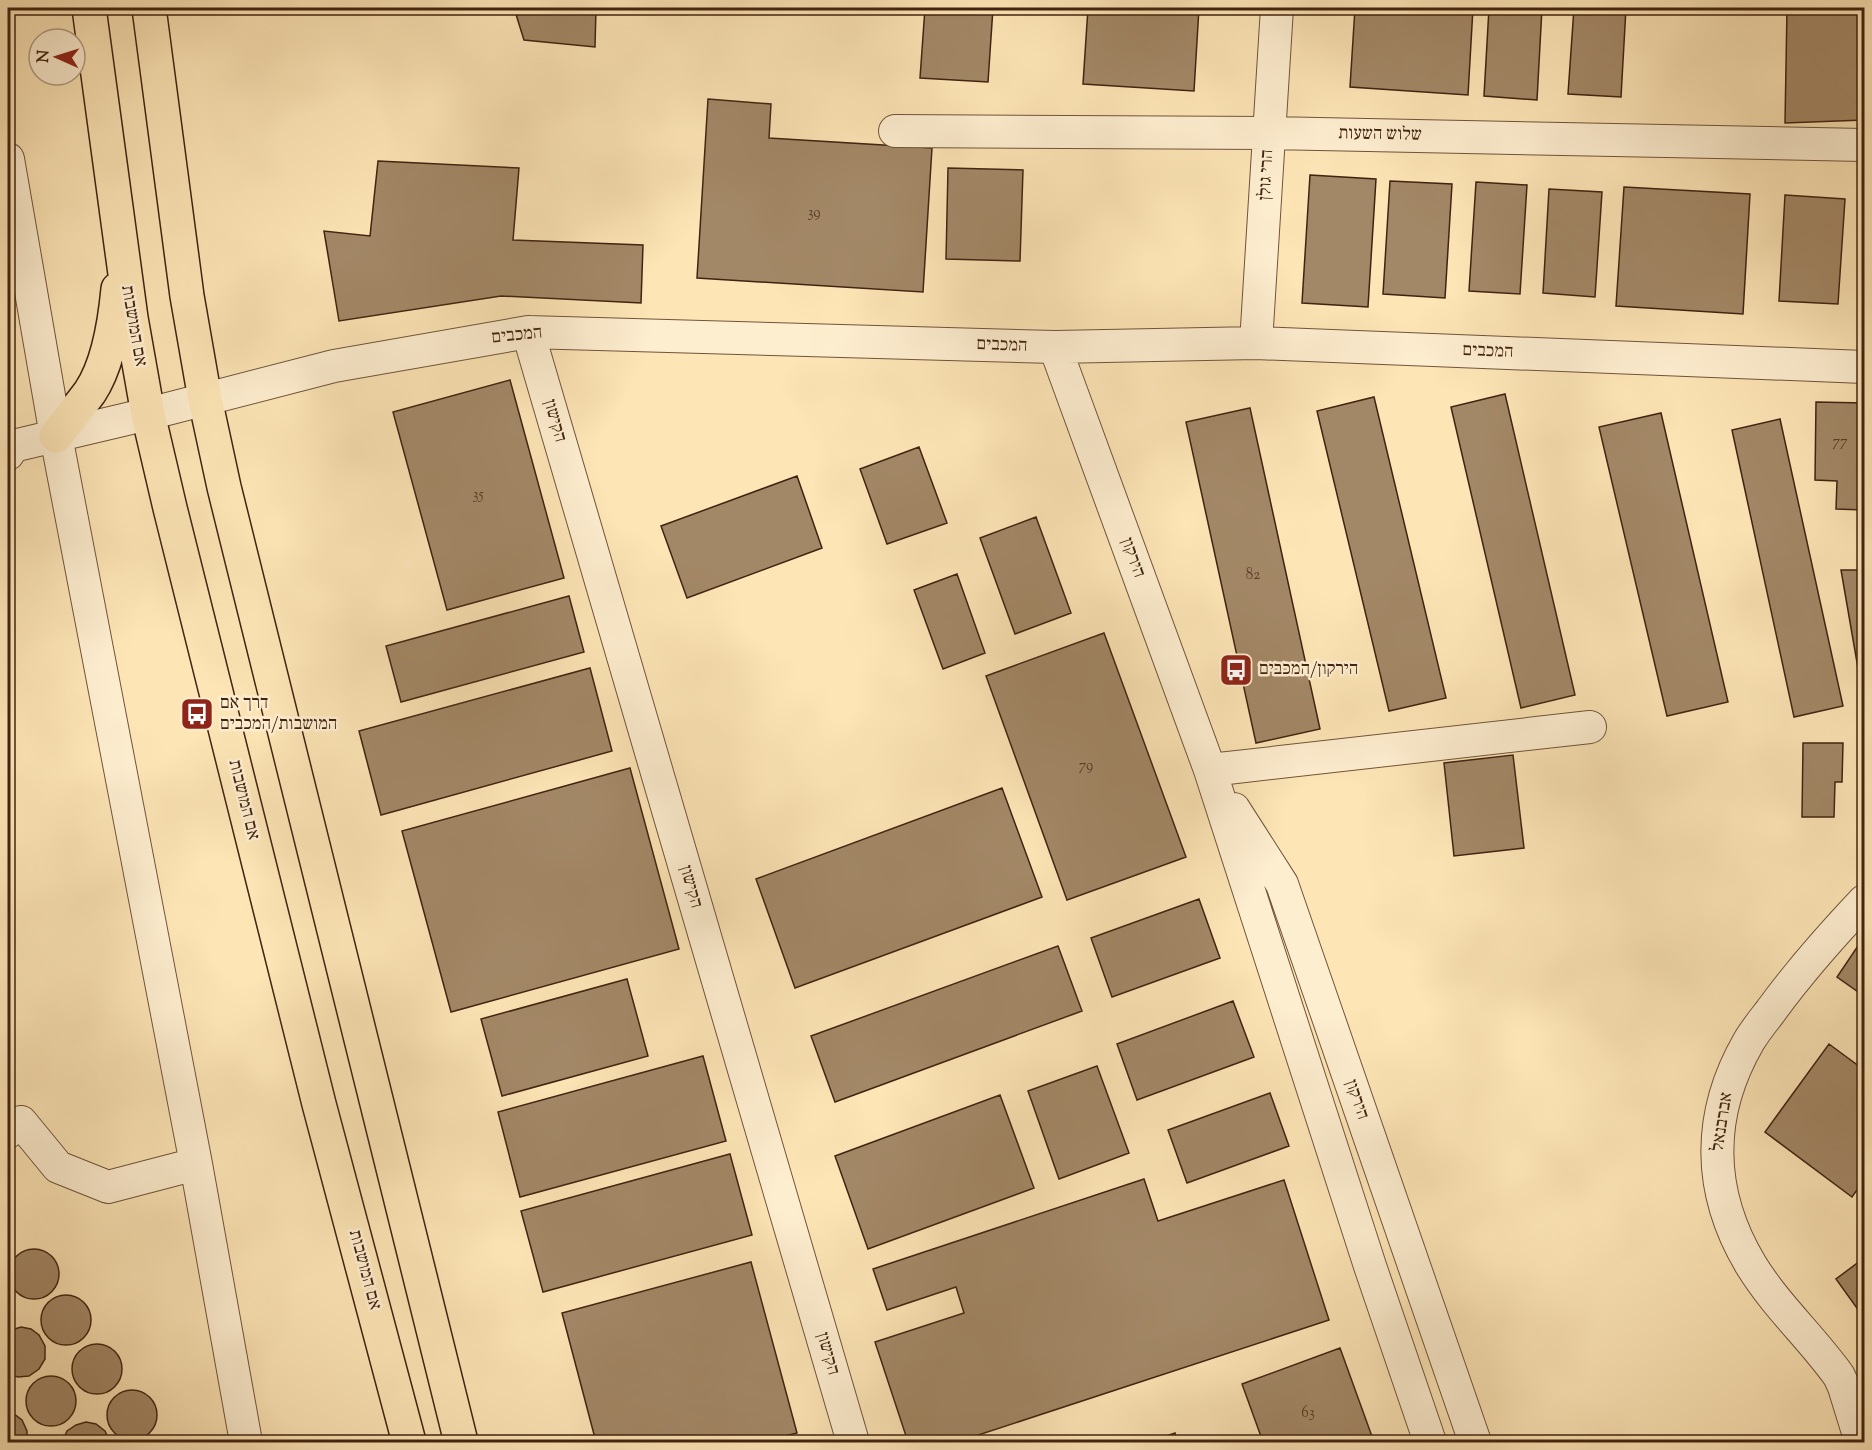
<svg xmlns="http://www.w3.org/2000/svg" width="1872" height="1450" viewBox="0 0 1872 1450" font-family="'Sorts Mill Goudy','Frank Ruhl Libre',serif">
<rect width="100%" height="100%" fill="#fde5b6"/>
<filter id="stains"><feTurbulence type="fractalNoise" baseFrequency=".00333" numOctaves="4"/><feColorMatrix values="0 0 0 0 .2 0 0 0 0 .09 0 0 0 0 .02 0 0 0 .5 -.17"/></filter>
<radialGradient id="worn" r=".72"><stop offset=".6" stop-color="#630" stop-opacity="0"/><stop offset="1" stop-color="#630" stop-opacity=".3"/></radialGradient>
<!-- building -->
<path fill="#a38867" stroke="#412311" stroke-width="1.5" d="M514 8H596L595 47 524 40Z
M925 8H993L988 82 920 78Z
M1088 8H1199L1194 91 1083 84Z
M1355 8H1473L1468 95 1350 87Z
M1489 8H1542L1537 100 1484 96Z
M1574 8H1626L1621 97 1568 94Z
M1787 8H1864V120L1785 123Z
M708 99 771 104 769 138 932 148 923 292 697 278Z
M378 161 519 168 513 240 643 245 641 303 501 296 339 321 324 231 370 236Z
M948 168 1023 170 1020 261 946 259Z
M1310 175 1376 179 1368 307 1302 303Z
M1390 181 1452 184 1445 298 1383 294Z
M1476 182 1527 185 1520 294 1469 291Z
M1624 187 1750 194 1743 314 1616 306Z
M1549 189 1602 192 1595 297 1543 293Z
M1785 195 1845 199 1838 304 1779 301Z
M1864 218V258H1861Z
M510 380 564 578 447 610 393 412Z
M1505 394 1575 695 1521 708 1451 407Z
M1374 397 1446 698 1389 711 1317 411Z
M1816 402 1864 403V510L1836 509 1837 481 1815 480Z
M1250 408 1320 729 1256 743 1186 422Z
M1661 413 1728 702 1667 716 1599 427Z
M1780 419 1843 706 1794 717 1732 430Z
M919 447 947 523 887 544 860 469Z
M797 476 822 548 687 598 661 526Z
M1036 517 1071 613 1015 634 980 538Z
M1841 570H1864V703Z
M957 574 985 653 943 669 914 590Z
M569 596 584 652 401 702 386 646Z
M1104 633 1186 857 1067 900 986 676Z
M590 668 612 751 381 815 359 731Z
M1803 743H1843L1842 782H1835L1834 817H1802Z
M1513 755 1524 848 1454 856 1444 763Z
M630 768 679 949 451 1012 402 831Z
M1002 788 1042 897 795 988 756 879Z
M1199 899 1220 958 1112 997 1091 938Z
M1864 937V996L1837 977Z
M1058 946 1082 1011 835 1102 811 1036Z
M627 979 648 1056 502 1096 481 1019Z
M1233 1001 1254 1057 1137 1100 1117 1044Z
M1829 1044 1864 1070V1180L1852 1197 1765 1132Z
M703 1056 726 1141 520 1197 498 1112Z
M1097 1066 1129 1153 1059 1179 1028 1091Z
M1270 1093 1289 1146 1187 1183 1168 1130Z
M1000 1095 1034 1188 868 1249 835 1156Z
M730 1154 752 1235 543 1292 521 1211Z
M1144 1179 1158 1221 1284 1180 1329 1320 957 1442H908L875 1342 964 1313 956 1287 887 1310 873 1269Z
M9 1274a25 25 0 1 1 50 0a25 25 0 1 1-50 0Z
M1864 1258V1318L1836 1279Z
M751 1262 797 1433 761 1442H596L562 1313Z
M8 1290 13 1300V1312L8 1322Z
M41 1320a25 25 0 1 1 50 0a25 25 0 1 1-50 0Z
M21 1327 31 1329 39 1335 45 1346V1359L39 1369 29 1376 18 1377 8 1374V1331Z
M72 1369a25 25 0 1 1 50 0a25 25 0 1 1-50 0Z
M1340 1348 1374 1442H1263L1242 1384Z
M26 1401a25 25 0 1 1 50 0a25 25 0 1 1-50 0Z
M107 1415a25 25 0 1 1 50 0a25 25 0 1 1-50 0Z
M8 1413 14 1414 22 1420 27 1431V1442H8Z
M86 1422 96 1424 105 1431 110 1442H62L67 1431 76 1425Z
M1175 1433 1178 1442H1149Z
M162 1437 172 1439 177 1442H146L152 1438Z"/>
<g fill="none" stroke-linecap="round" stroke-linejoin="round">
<defs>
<path id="minor" d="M895 131 1269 133 1864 145
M8 159 56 436 196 1164 246 1442
M528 332 853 1442
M1256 343 1277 8
M1055 347 1210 770 1370 1266 1430 1442
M8 454 13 446 148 414 334 366 528 332 1055 347 1256 343 1864 367
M1210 770 1590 727
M1234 809 1282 884 1475 1442
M8 1132 21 1122 58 1167 108 1187 196 1164
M1861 1442 1844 1387 1839 1376C1812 1338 1776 1306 1751 1265 1707 1192 1706 1115 1749 1041 1755 1031 1763 1021 1770 1012 1799 972 1831 936 1864 901"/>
<path id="major" d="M89 8 131 318 148 414 170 508 319 1104 409 1442
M149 8 187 296 205 399 224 487 461 1442
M56 436C67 421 79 407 90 392 108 365 115 321 118 289"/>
</defs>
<!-- minor casing -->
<use href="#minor" stroke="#70543a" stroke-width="34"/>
<!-- major casing -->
<use href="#major" stroke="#412311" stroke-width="36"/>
<!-- minor -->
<use href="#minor" stroke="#feeed0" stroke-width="32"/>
<!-- major -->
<use href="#major" stroke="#fde5b6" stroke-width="33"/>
</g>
<!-- icons -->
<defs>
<symbol id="bus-square" viewBox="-11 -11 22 22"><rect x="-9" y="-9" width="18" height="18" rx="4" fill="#8f2418" stroke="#feeed0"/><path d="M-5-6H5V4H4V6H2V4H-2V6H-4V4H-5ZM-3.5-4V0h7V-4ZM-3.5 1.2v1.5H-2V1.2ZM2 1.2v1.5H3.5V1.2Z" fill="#fff"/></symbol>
</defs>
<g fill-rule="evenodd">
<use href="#bus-square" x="1217" y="651" width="38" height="38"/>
<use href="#bus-square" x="178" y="695" width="38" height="38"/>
</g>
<g text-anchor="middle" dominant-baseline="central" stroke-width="5" stroke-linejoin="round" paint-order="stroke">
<!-- number labels -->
<g font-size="15" fill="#5a3c26">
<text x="814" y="213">39</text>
<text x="1840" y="442">77</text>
<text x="478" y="495">35</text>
<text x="1253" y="575">82</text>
<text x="1086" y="766">79</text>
<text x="1308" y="1413">63</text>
</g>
<!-- street labels -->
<g font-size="18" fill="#412311" stroke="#feeed0">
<text transform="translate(1380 135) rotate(1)">שלוש השעות</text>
<text transform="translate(1267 175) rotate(-87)">הרי גולן</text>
<text transform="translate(133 326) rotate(80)">אם המושבות</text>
<text transform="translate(517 336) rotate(-6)">המכבים</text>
<text transform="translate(1002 346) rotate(2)">המכבים</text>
<text transform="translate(1488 352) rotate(2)">המכבים</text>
<text transform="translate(554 421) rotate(74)">הקישון</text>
<text transform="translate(1132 558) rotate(70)">הירקון</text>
<text transform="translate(243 800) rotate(76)">אם המושבות</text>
<text transform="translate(690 887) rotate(74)">הקישון</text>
<text transform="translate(1356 1100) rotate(71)">הירקון</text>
<text transform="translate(1723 1122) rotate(-81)">אברבנאל</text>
<text transform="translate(364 1270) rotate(75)">אם המושבות</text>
<text transform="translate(827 1354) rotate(74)">הקישון</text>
</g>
<!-- poi labels -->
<g font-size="18" fill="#412311" stroke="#feeed0" text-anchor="start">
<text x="1259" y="670">הירקון/המכבים</text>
<text x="220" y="704">דרך אם<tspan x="220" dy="21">המושבות/המכבים</tspan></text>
</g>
</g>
<!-- margin -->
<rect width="1872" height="1450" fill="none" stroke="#fde5b6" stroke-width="30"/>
<rect x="9" y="9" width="1854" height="1432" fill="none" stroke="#412311" stroke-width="3"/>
<rect x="15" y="15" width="1842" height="1420" fill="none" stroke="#412311" stroke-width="1.5"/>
<!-- north arrow -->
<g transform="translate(57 57) rotate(273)"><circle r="28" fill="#feeed0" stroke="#b29d84" stroke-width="1.5"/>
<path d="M0-4.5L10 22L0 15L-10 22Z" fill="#8f2418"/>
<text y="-9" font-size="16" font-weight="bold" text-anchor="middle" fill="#412311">N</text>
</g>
<rect width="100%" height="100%" filter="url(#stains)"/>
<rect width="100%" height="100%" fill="url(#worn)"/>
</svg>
